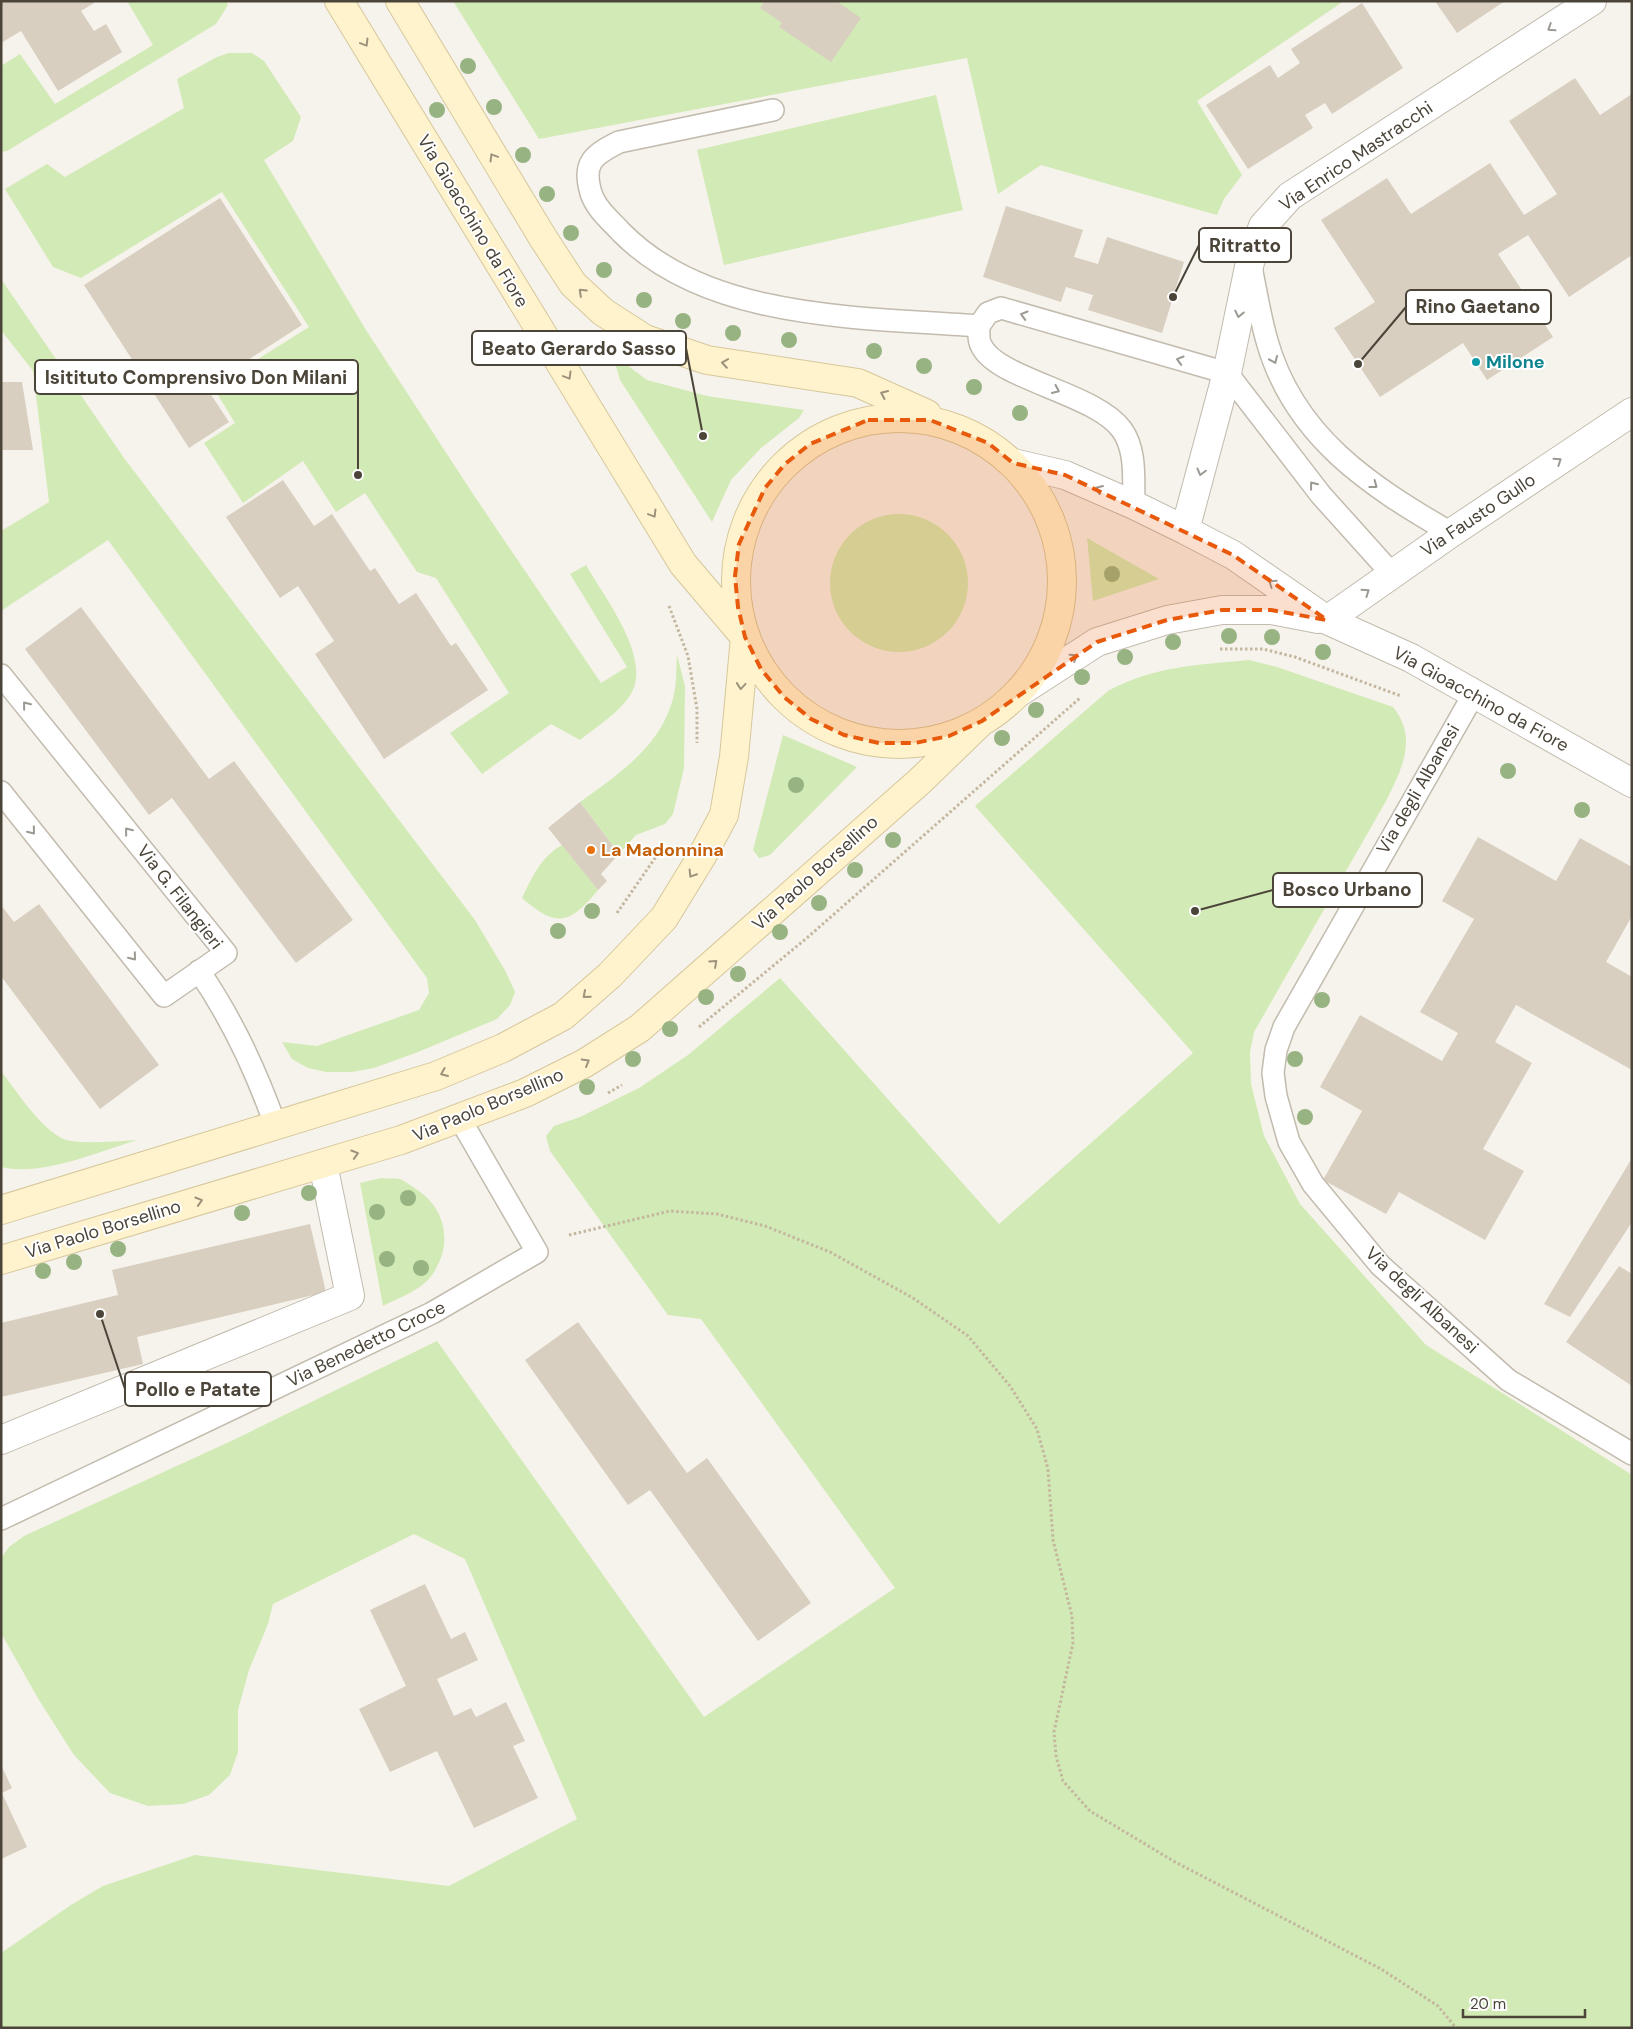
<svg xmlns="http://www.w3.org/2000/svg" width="1633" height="2029" viewBox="0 0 1633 2029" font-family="'DM Sans',sans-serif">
<rect width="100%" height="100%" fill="#f6f3ec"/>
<!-- green -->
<path fill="#d2eab5" d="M127 1H226L228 5 216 24 7 151 1 152V66L20 54 55 104 153 45Z
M453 1H1344L1197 101 1242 175 1224 199 1217 215 1041 165 998 194 967 58 539 139Z
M229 53H252L264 61 301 117 293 141 264 160 366 330 475 497 601 683 627 667 570 574 586 565C604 597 655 661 629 697 617 714 596 727 580 740L551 724 482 774 450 733 509 693 436 578 417 572 365 493 336 512 303 461 243 503 204 443 235 423 213 387 309 327 222 192 81 278 53 267 5 189 47 164 65 177 184 108 177 79 217 57Z
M936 95 963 210 724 265 697 150Z
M1 279 124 458 475 920 506 972 515 992 510 1005 497 1019 418 1052 374 1068 352 1072H326L308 1068 292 1059 282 1042 317 1046 419 1010 429 993 427 978 108 540 1 611V531L49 502 33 371 1 330Z
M615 363 627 365 647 380 707 396 804 410 799 418 761 448 731 480 712 522 620 380Z
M830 583a69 69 0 1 1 138 0a69 69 0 1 1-138 0Z
M1087 538 1159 579 1093 601Z
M677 655 685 686 684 768 673 814 665 824 636 835 619 854 580 802C620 773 663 745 674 694 677 682 676 667 677 655Z
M1249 660 1277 667 1393 707C1418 738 1402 769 1386 801L1254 1032 1250 1052 1251 1084 1264 1136 1300 1204 1426 1345 1632 1475V2028H1V1953L71 1905 103 1886 195 1855 449 1886 577 1819 465 1559 414 1534 273 1604 268 1624 249 1670 238 1710V1752L230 1775 209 1795 183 1804 148 1806 110 1793 74 1755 39 1700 1 1633V1558L9 1547 24 1536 229 1442 437 1341 704 1717 895 1588 701 1319 668 1315 550 1151 546 1136 554 1126 580 1117 639 1088 688 1055 780 978 999 1224 1193 1053 975 806 1108 691C1154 666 1198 665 1249 660Z
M783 735 857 767 770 855 759 858 753 850Z
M562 845 598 890C569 925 557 928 522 898 533 876 540 858 562 845Z
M1 1071C16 1090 46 1138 71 1141 92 1144 116 1141 137 1140 98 1152 40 1177 1 1167Z
M381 1178C387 1179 394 1178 400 1179 405 1181 411 1186 416 1189 447 1209 453 1245 432 1275 422 1290 398 1298 383 1306L360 1183Z"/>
<!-- building -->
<path fill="#d8cfc1" d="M1 1H93L94 3 81 11 94 31 106 24 122 52 58 91 21 31 1 43Z
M765 1H836L861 18 831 62 779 27 782 23 760 8Z
M1435 1H1505L1457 33Z
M1362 3 1403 68 1332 114 1325 103 1305 115 1313 128 1248 169 1206 105 1270 65 1278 78 1300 63 1291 49Z
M1575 78 1600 115 1632 94V255L1569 297 1528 235 1498 254 1553 337 1487 380 1463 343 1380 397 1334 328 1375 302 1321 220 1387 178 1411 214 1490 163 1524 215 1557 194 1509 121Z
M220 198 302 325 206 387 229 422 189 448 84 285Z
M1006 206 1083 230 1074 257 1098 264 1107 237 1184 262 1162 333 1088 310 1093 295 1066 287 1061 302 983 277Z
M1 382H22L33 450H1Z
M283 480 314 526 332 514 370 571 375 568 399 604 416 593 451 646 456 643 488 690 384 759 315 654 334 641 298 586 280 598 226 517Z
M81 607 209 779 234 761 353 920 296 963 172 798 149 815 25 649Z
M580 802 619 854 601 874 607 881 598 890 548 828Z
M1478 837 1556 881 1580 838 1632 867V916L1606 962 1632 977V1070L1516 1005 1495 1042 1532 1063 1483 1149 1524 1171 1485 1240 1399 1192 1386 1214 1323 1180 1362 1111 1320 1087 1360 1015 1442 1061 1458 1033 1420 1012 1474 919 1442 901Z
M39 904 159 1065 100 1109 1 976V905L14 922Z
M1632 1158V1222L1570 1317 1544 1304Z
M310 1224 326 1292 137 1337 143 1364 1 1397V1323L118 1295 112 1270Z
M1619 1266 1632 1274V1386L1566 1342Z
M578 1322 687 1473 707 1458 811 1603 758 1641 650 1490 628 1505 525 1360Z
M425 1584 451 1639 465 1632 478 1660 437 1679 454 1716 471 1708 476 1717 506 1702 525 1741 513 1746 538 1798 474 1828 437 1751 390 1772 359 1709 406 1686 370 1610Z
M1 1765 12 1788 2 1793 27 1847 1 1859Z"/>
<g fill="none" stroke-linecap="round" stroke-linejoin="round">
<defs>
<path id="lane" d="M773 110 619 142C593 155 582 163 591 193 596 209 611 221 621 232 708 321 863 317 979 326
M1251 267C1256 291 1260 317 1267 341 1294 437 1370 486 1451 533
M1134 505C1133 481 1137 451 1122 430 1096 393 995 379 981 345 978 340 979 331 979 326L988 313 1001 308 1227 373 1321 495 1392 574
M1 675 226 953 164 996 1 792
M1475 692 1284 1027 1276 1050 1273 1073 1276 1096 1289 1142 1313 1184 1380 1265 1508 1380 1632 1454
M199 971C232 1019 257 1073 276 1127
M1 1519 432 1313 537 1252 460 1119"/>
<path id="street" d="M1013 463 1065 475 1134 505 1185 530 1233 555 1327 620 1411 658 1632 783
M1185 530 1227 373 1250 262 1263 226 1290 196 1592 1
M1327 620 1451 533 1632 412
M1018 693 1097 642 1167 620 1222 610H1271L1318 619
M1 1440 350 1296 323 1164"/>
<path id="secondary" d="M400 1 543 238 573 284 603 312 645 339 707 360 858 383 927 414
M736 581a163 163 0 1 1 326 0a163 163 0 1 1-326 0Z
M1 1210 436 1076 503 1048 563 1016 610 975 664 918 702 856 724 815 734 757 745 637 683 564 339 1
M1 1260 401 1140 525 1093 585 1063 640 1028 920 781 982 721"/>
</defs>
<!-- lane casing -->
<use href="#lane" stroke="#c2bbae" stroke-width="24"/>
<!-- street casing -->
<use href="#street" stroke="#c2bbae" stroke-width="30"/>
<!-- secondary casing -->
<use href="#secondary" stroke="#d6c79b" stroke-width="30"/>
<!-- path -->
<path stroke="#c4b79f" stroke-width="3" stroke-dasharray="2.5 2.5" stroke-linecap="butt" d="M669 606 688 656 697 709V743
M1220 649H1263L1295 657 1401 696
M617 913 662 848
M699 1027 808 937 1080 698
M608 1093 622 1085
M569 1235 670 1211 717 1214 765 1226 830 1252 913 1298 968 1336 1010 1386 1037 1429 1048 1469 1053 1540 1072 1616 1073 1643 1054 1732 1056 1756 1063 1781 1090 1811 1175 1862 1381 1969 1438 2006 1456 2028"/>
<!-- lane -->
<use href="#lane" stroke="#fff" stroke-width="21"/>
<!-- street -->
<use href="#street" stroke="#fff" stroke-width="28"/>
<!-- secondary -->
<use href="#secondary" stroke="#fff3cd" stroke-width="28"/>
</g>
<!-- trees -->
<g fill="#97b381">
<circle cx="468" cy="66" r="8"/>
<circle cx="494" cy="107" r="8"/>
<circle cx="437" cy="110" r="8"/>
<circle cx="523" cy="155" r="8"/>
<circle cx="547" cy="194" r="8"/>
<circle cx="571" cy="233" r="8"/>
<circle cx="604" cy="270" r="8"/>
<circle cx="644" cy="300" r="8"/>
<circle cx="683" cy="321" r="8"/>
<circle cx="733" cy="333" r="8"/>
<circle cx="789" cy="340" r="8"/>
<circle cx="874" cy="351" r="8"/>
<circle cx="924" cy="366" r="8"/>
<circle cx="974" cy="387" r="8"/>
<circle cx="1020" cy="413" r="8"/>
<circle cx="1112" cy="574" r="8"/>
<circle cx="1229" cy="636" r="8"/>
<circle cx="1272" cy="637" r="8"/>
<circle cx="1173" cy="642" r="8"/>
<circle cx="1323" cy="652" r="8"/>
<circle cx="1125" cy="657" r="8"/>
<circle cx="1082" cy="677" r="8"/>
<circle cx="1036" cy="710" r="8"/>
<circle cx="1002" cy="738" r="8"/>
<circle cx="1508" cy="771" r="8"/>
<circle cx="796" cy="785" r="8"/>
<circle cx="1582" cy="810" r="8"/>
<circle cx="893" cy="840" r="8"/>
<circle cx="855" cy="870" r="8"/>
<circle cx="819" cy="903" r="8"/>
<circle cx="592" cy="911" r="8"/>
<circle cx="558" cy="931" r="8"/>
<circle cx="780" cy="932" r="8"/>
<circle cx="738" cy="974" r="8"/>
<circle cx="706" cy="997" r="8"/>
<circle cx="1322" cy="1000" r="8"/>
<circle cx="670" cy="1029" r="8"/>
<circle cx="633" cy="1059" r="8"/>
<circle cx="1295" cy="1059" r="8"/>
<circle cx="587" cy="1087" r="8"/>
<circle cx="1305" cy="1117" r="8"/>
<circle cx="309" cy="1193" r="8"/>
<circle cx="408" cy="1198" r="8"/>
<circle cx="377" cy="1212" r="8"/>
<circle cx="242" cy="1213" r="8"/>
<circle cx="118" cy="1249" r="8"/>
<circle cx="387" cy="1259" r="8"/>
<circle cx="74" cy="1262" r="8"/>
<circle cx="421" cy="1268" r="8"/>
<circle cx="43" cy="1271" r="8"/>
</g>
<!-- one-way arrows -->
<defs><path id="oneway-chevron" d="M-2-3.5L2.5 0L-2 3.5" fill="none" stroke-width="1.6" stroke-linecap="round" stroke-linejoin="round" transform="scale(1.25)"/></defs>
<g stroke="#9c9892">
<use href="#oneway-chevron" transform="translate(1551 28) rotate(147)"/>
<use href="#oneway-chevron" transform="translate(1239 314) rotate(102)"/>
<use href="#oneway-chevron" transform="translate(1024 315) rotate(-164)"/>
<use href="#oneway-chevron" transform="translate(1180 360) rotate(-164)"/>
<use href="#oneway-chevron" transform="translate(1274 360) rotate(67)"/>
<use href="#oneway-chevron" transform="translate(1056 390) rotate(25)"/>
<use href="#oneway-chevron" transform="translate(1558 461) rotate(-34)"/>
<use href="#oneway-chevron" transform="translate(1201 472) rotate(105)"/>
<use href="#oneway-chevron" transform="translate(1313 485) rotate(-128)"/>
<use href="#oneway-chevron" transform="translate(1374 485) rotate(37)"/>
<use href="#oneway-chevron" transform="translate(1099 489) rotate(-157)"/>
<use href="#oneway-chevron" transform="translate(1272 583) rotate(-145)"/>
<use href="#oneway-chevron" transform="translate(1366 592) rotate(-35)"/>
<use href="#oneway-chevron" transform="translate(1074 657) rotate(-33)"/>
<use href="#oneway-chevron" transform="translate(26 705) rotate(-129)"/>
<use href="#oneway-chevron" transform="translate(32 831) rotate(51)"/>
<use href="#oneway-chevron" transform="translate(128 831) rotate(-129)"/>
<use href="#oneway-chevron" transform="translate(133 957) rotate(51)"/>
</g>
<g stroke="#9c937c">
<use href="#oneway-chevron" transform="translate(365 43) rotate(59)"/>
<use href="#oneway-chevron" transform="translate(493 157) rotate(-121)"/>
<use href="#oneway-chevron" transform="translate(582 292) rotate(-137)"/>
<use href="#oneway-chevron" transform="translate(725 363) rotate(-172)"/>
<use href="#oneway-chevron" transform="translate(568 376) rotate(59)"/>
<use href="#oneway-chevron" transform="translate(884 394) rotate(-156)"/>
<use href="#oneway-chevron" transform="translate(653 514) rotate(59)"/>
<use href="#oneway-chevron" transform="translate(741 686) rotate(95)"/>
<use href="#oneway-chevron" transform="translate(692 874) rotate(122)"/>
<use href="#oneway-chevron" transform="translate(714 963) rotate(-42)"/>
<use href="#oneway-chevron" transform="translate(586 995) rotate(139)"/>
<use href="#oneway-chevron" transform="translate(586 1062) rotate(-30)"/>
<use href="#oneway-chevron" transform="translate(444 1073) rotate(157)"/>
<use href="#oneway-chevron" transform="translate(355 1154) rotate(-17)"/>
<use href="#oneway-chevron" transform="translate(199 1201) rotate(-17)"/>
</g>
<!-- marked area -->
<path fill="#e8590c" fill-opacity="0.2" stroke="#e8590c" stroke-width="4" stroke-dasharray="10 6" stroke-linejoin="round" d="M868 420H930L988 443 1013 463 1065 475 1233 555 1327 620 1271 610H1222L1167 620 1097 642 982 721 949 736 915 743H879L844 735 811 719 784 697 761 669 745 637 738 607 735 576 739 544 765 488 785 464 810 444Z"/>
<!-- markers -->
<circle fill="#0f9aa8" stroke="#fff" stroke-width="2" cx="1476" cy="362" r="5"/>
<circle fill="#e8710a" stroke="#fff" stroke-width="2" cx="591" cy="850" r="5"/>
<g text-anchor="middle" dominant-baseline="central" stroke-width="4" stroke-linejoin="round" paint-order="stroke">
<!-- street labels -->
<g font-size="18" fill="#4b4439" stroke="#fff">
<text transform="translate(1356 156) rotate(-34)">Via Enrico Mastracchi</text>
<text transform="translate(473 221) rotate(59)">Via Gioacchino da Fiore</text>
<text transform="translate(1478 515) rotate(-34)">Via Fausto Gullo</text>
<text transform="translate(1481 699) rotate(29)">Via Gioacchino da Fiore</text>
<text transform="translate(1418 789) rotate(-60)">Via degli Albanesi</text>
<text transform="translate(815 873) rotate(-42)">Via Paolo Borsellino</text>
<text transform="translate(180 897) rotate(52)">Via G. Filangieri</text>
<text transform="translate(488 1105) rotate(-23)">Via Paolo Borsellino</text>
<text transform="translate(103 1229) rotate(-17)">Via Paolo Borsellino</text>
<text transform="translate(1422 1300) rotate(43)">Via degli Albanesi</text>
<text transform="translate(366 1344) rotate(-26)">Via Benedetto Croce</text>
</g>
<!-- culture labels -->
<g font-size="18" font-weight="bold" fill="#0d838f" stroke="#fff" text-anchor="start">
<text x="1486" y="362">Milone</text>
</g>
<!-- food labels -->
<g font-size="18" font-weight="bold" fill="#c56008" stroke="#fff" text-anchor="start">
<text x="601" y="850">La Madonnina</text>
</g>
</g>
<!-- callouts -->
<path fill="none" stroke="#4b4439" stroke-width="2" d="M1173 297L1199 245M1358 364L1406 307M703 436L686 348M358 475L358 377M1195 911L1273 890M100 1314L125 1389"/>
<g fill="#4b4439" stroke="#fff" stroke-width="2">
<circle cx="1173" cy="297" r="5"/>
<circle cx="1358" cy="364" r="5"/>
<circle cx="703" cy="436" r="5"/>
<circle cx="358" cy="475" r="5"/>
<circle cx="1195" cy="911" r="5"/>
<circle cx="100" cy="1314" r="5"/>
</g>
<g fill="#fff" stroke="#4b4439" stroke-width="2">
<rect x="1199" y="228" width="92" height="34" rx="5"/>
<rect x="1406" y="290" width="145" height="34" rx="5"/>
<rect x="472" y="331" width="214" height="34" rx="5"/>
<rect x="35" y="360" width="323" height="34" rx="5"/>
<rect x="1273" y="873" width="149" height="34" rx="5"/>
<rect x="125" y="1372" width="146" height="34" rx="5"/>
</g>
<g font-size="19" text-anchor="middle" font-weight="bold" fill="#4b4439">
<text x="1245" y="252">Ritratto</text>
<text x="1478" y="313">Rino Gaetano</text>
<text x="579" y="355">Beato Gerardo Sasso</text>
<text x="196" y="384">Isitituto Comprensivo Don Milani</text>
<text x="1347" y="896">Bosco Urbano</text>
<text x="198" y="1396">Pollo e Patate</text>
</g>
<!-- border -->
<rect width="1633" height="2029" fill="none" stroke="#4b4439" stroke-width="5"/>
<!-- scale -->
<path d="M1463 2009v8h122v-8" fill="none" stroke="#4b4439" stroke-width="2.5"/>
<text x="1470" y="2009" font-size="15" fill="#4b4439" stroke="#ffffff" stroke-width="4" paint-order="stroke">20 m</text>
</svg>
